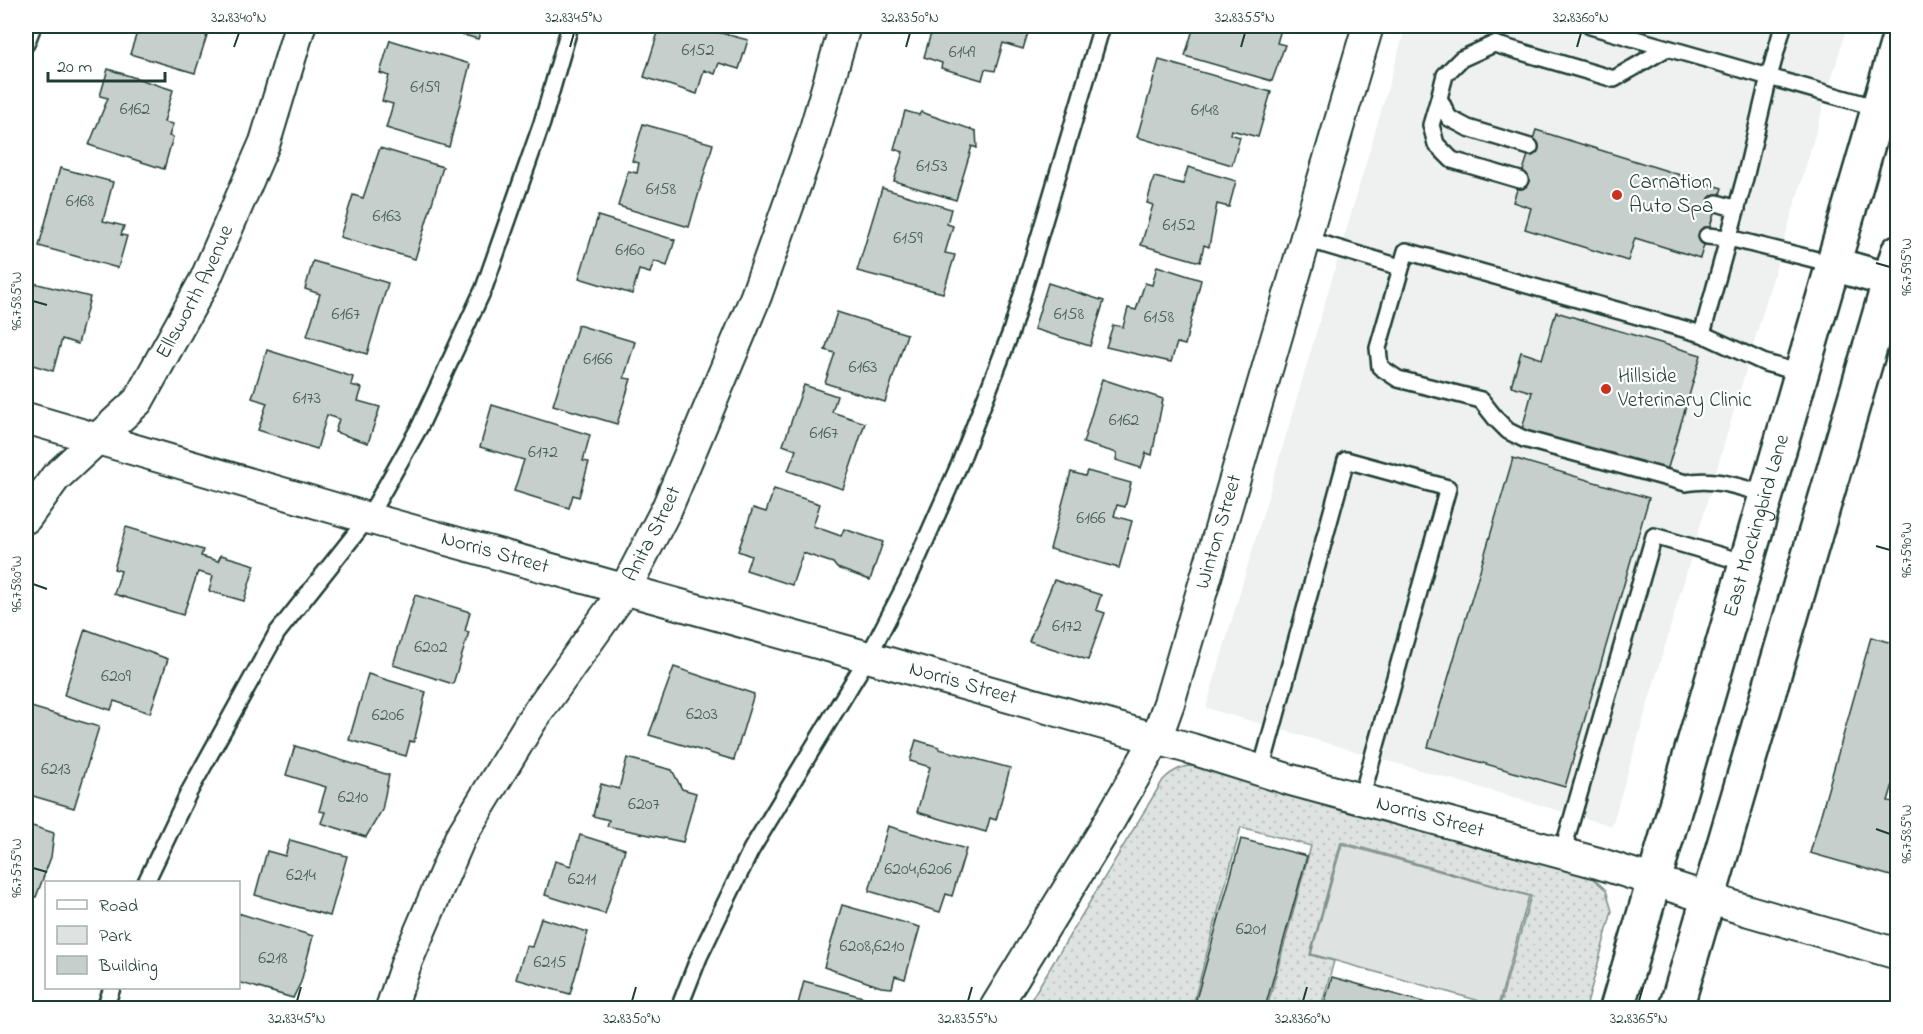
<svg xmlns="http://www.w3.org/2000/svg" width="1923" height="1034" viewBox="0 0 1923 1034" font-family="'Indie Flower',sans-serif">
<defs>
<pattern id="grass-dots" width="8" height="8" patternUnits="userSpaceOnUse" patternTransform="scale(1.5)"><rect width="8" height="8" fill="#dee3e2"/><path d="M2 2h.1M6 6h.1" fill="none" stroke="#bec4c2" stroke-width="1.8" stroke-linecap="round"/></pattern>
</defs>
<rect width="100%" height="100%" fill="#fff"/>
<filter id="ink" filterUnits="userSpaceOnUse"><feTurbulence type="fractalNoise" baseFrequency=".0167" numOctaves="2"/><feDisplacementMap in="SourceGraphic" scale="12" xChannelSelector="R" yChannelSelector="G"/><feConvolveMatrix kernelMatrix="1 2 1 2 8 2 1 2 1" color-interpolation-filters="sRGB"/></filter>
<g filter="url(#ink)">
<!-- built -->
<path fill="#eef1f0" d="M1406 26H1847L1612 826 1206 708Z"/>
<!-- grass -->
<path fill="url(#grass-dots)" stroke="#7e908b" stroke-width="1.5" d="M1198 765 1588 874 1606 890 1612 911 1586 1008H1499L1531 896 1341 842 1310 955 1334 961 1321 1008H1267L1311 846 1241 827 1192 1008H1026L1163 780C1174 769 1183 766 1198 765Z"/>
<!-- green -->
<path fill="#dee3e2" stroke="#7e908b" stroke-width="1.5" d="M1342 844 1529 896 1498 1006 1311 954Z"/>
<!-- building -->
<path fill="#c7cfcc" stroke="#1f3d34" stroke-width="1.5" d="M139 26H200L198 32 207 35 195 73 130 54Z
M433 26H482L478 39Z
M660 26H694L748 40 739 69 719 63 715 74 704 70 697 94 644 77Z
M933 26H1030L1023 49 1003 43 995 71 985 69 982 80 941 68 942 63 924 57Z
M1194 26H1282L1277 43 1285 45 1272 81 1185 56Z
M390 40 470 64 449 147 386 128 393 104 382 101 389 76 380 73Z
M1159 60 1271 92 1258 137 1231 130 1230 134 1240 137 1232 165 1137 137Z
M108 69 173 90 164 122 173 124 169 136 173 137 164 169 89 145 108 98 100 96Z
M905 111 919 115 921 112 976 131 977 148 972 146 956 200 894 181 903 152 894 149Z
M643 124 713 144 689 227 618 206 628 171 637 173 639 163 632 161Z
M1536 130 1722 188 1700 258 1635 238 1628 261 1525 229 1531 208 1513 202Z
M380 148 443 167 415 259 340 237 353 195 363 198Z
M1188 167 1236 181 1229 207 1217 204 1209 247 1204 245 1200 262 1141 245 1153 205 1147 203 1154 177 1183 184Z
M60 168 113 182 103 221 124 226 121 235 127 236 118 268 39 246Z
M882 188 951 209 947 224 953 226 945 253 955 255 943 293 857 271Z
M598 216 675 240 667 266 654 261 650 273 639 270 632 294 579 278Z
M313 261 388 283 367 354 307 336 320 294 305 289Z
M1157 266 1201 280 1185 345 1177 343 1171 362 1106 347 1113 325 1123 327 1128 308 1136 310 1145 283 1152 285Z
M26 281 90 297 78 344 62 339 53 371 26 363Z
M1048 283 1104 301 1090 346 1034 329Z
M837 312 907 334 885 402 825 383 835 353 825 350Z
M1556 312 1701 355 1667 471 1522 429 1532 392 1511 386 1521 352 1542 359Z
M578 325 635 342 624 378 631 379 617 424 553 405Z
M267 350 353 377 351 385 362 388 358 401 380 407 368 443 335 432 339 419 327 415 317 449 258 430 267 403 252 398Z
M1102 379 1163 399 1152 455 1146 453 1141 468 1116 460 1117 453 1083 443Z
M804 385 837 396 832 412 865 423 843 489 788 471 796 450 783 445Z
M492 405 590 435 583 461 589 462 579 497 573 495 569 508 514 491 524 460 480 447Z
M1513 458 1649 498 1565 787 1428 747Z
M1087 471 1131 483 1125 507 1117 505 1114 516 1132 521 1119 568 1050 549 1071 472 1085 476Z
M774 489 820 504 813 526 841 536 844 529 883 542 870 580 837 568 833 563 803 553 792 585 746 570 751 556 738 551 753 508 766 512Z
M126 527 203 550 201 556 218 561 221 555 255 565 244 601 209 591 213 576 198 572 183 615 114 594 121 571 114 569Z
M1054 580 1101 595 1096 610 1105 613 1088 660 1029 641Z
M415 595 470 612 465 631 469 632 453 684 393 665Z
M1898 623V768L1888 801 1898 803V878L1810 853 1871 637 1892 643Z
M85 629 168 659 150 713 114 701 111 710 64 695Z
M674 667 754 694 734 760 649 735Z
M368 674 426 692 414 742 410 741 406 756 349 740Z
M31 707 99 727 74 808 26 794V746L29 739 26 738V725Z
M916 740 939 747V749L1010 768 996 820 990 818 986 832 917 812 930 767 910 761Z
M295 746 389 775 382 810 366 837 321 823 325 812 319 811 326 787 286 775Z
M627 758 672 770 682 789 696 793 683 842 607 826 609 820 593 816 601 784 619 789Z
M26 824 54 833 51 857 36 897 26 894Z
M888 826 966 849 952 896 946 894 940 912 869 891Z
M580 835 625 849 605 914 545 895 555 861 571 866Z
M1241 839 1307 856 1265 1008H1215L1195 1003Z
M290 840 347 856 330 916 255 895 267 851 285 856Z
M842 905 920 927 905 979 895 976 892 988 881 987 824 967Z
M238 913 313 936 301 982 293 998 238 982Z
M541 918 588 932 570 994 516 979 526 946 532 947Z
M26 934 31 936 26 952Z
M1332 977 1444 1008H1323Z
M804 981 874 1000 873 1005 879 1007 878 1008H797Z
M508 1002 528 1008H507Z"/>
<g fill="none" stroke-linecap="round" stroke-linejoin="round">
<defs>
<path id="service" d="M1590 26 1769 77 1745 178 1702 334 1765 363 1802 373
M1783 26 1769 77 1878 108
M26 44 33 26
M1439 98 1431 125 1436 144 1452 160 1520 180
M1530 147 1468 128 1449 118 1439 98 1445 75 1461 59 1494 44 1614 79 1667 48
M1717 203 1737 209
M1707 236 1729 238 1833 264
M1306 239 1400 267
M1702 334 1406 251 1378 348 1380 367 1398 379 1481 400 1496 419 1508 431 1524 439 1686 483C1713 477 1740 487 1767 495
M1261 770 1346 460 1448 488 1361 799
M1562 853 1654 536 1746 563
M146 882 189 792 277 633 368 518 420 426 484 288 542 123 570 26
M105 1008 112 988
M679 1008 699 957 751 850 868 657 909 578 960 463 1011 332 1102 26"/>
<g id="minor">
<path id="s1" d="M26 418 368 518 868 657 1192 749 1291 780 1598 863 1749 911 1898 954"/>
<path id="s2" d="M26 518 55 478 138 401 205 280 265 142 300 26"/>
<path id="s3" d="M391 1008 407 961 460 838 532 720 624 591 667 508 756 296 812 139 845 26"/>
<path id="s4" d="M995 1008 1102 834 1156 739 1169 703 1368 26"/>
</g>
<g id="secondary">
<path d="M1833 264 1889 280"/>
<path id="s5" d="M1617 1008 1898 41"/>
<path d="M1676 1008 1898 252"/>
</g>
</defs>
<!-- service casing -->
<use href="#service" stroke="#1f3d34" stroke-width="20"/>
<!-- minor casing -->
<use href="#minor" stroke="#1f3d34" stroke-width="34"/>
<!-- secondary casing -->
<use href="#secondary" stroke="#1f3d34" stroke-width="38"/>
<!-- service -->
<use href="#service" stroke="#fff" stroke-width="15"/>
<!-- minor -->
<use href="#minor" stroke="#fff" stroke-width="30"/>
<!-- secondary -->
<use href="#secondary" stroke="#fff" stroke-width="33"/>
</g>
</g>
<!-- ticks -->
<path fill="none" stroke="#1f3d34" stroke-width="2" d="M234 47 239 33M570 47 574 33M906 47 910 33M1241 47 1245 33M1577 47 1581 33M1876 263 1890 267M33 301 47 305M1876 546 1890 550M33 584 47 589M1876 829 1890 834M33 868 47 872M297 1001 301 987M632 1001 636 987M968 1001 972 987M1303 1001 1307 987M1639 1001 1643 987"/>
<!-- markers -->
<g fill="#c8321e" stroke="#fff" stroke-width="2">
<circle cx="1617" cy="195" r="6"/>
<circle cx="1606" cy="389" r="6"/>
</g>
<g text-anchor="middle" dominant-baseline="central" stroke-width="4.5" stroke-linejoin="round" paint-order="stroke">
<!-- number labels -->
<g font-size="18" fill="#49625a">
<text x="698" y="51">6152</text>
<text x="962" y="53">6149</text>
<text x="425" y="88">6159</text>
<text x="135" y="110">6162</text>
<text x="1205" y="111">6148</text>
<text x="932" y="167">6153</text>
<text x="661" y="190">6158</text>
<text x="80" y="202">6168</text>
<text x="387" y="217">6163</text>
<text x="1179" y="226">6152</text>
<text x="908" y="239">6159</text>
<text x="630" y="251">6160</text>
<text x="346" y="315">6167</text>
<text x="1069" y="315">6158</text>
<text x="1159" y="318">6158</text>
<text x="598" y="360">6166</text>
<text x="863" y="368">6163</text>
<text x="307" y="399">6173</text>
<text x="1124" y="421">6162</text>
<text x="824" y="434">6167</text>
<text x="543" y="453">6172</text>
<text x="1091" y="519">6166</text>
<text x="1067" y="627">6172</text>
<text x="431" y="648">6202</text>
<text x="116" y="677">6209</text>
<text x="702" y="715">6203</text>
<text x="388" y="716">6206</text>
<text x="56" y="770">6213</text>
<text x="353" y="798">6210</text>
<text x="644" y="805">6207</text>
<text x="918" y="870">6204,6206</text>
<text x="301" y="876">6214</text>
<text x="582" y="880">6211</text>
<text x="1251" y="930">6201</text>
<text x="872" y="947">6208,6210</text>
<text x="273" y="959">6218</text>
<text x="550" y="963">6215</text>
</g>
<!-- poi labels -->
<g font-size="21" fill="#1f3d34" stroke="#fff" text-anchor="start">
<text x="1629" y="183">Carnation<tspan x="1629" dy="24">Auto Spa</tspan></text>
<text x="1618" y="377">Hillside<tspan x="1618" dy="24">Veterinary Clinic</tspan></text>
</g>
<!-- street labels -->
<g font-size="21" fill="#1f3d34" stroke="#fff">
<text stroke="none"><textPath href="#s2" startOffset="286">Ellsworth Avenue</textPath></text>
<text stroke="none"><textPath href="#s5" startOffset="502">East Mockingbird Lane</textPath></text>
<text stroke="none"><textPath href="#s4" startOffset="530">Winton Street</textPath></text>
<text stroke="none"><textPath href="#s3" startOffset="544">Anita Street</textPath></text>
<text stroke="none"><textPath href="#s1" startOffset="488">Norris Street</textPath></text>
<text stroke="none"><textPath href="#s1" startOffset="974">Norris Street</textPath></text>
<text stroke="none"><textPath href="#s1" startOffset="1460">Norris Street</textPath></text>
</g>
</g>
<!-- margin -->
<rect width="1923" height="1034" fill="none" stroke="#fff" stroke-width="66"/>
<!-- legend -->
<rect x="45" y="881" width="195" height="108" fill="#ffffff" stroke="#a5b1ae" stroke-width="1.5"/>
<rect x="57" y="900" width="30" height="9" fill="#ffffff" stroke="#a5b1ae" stroke-width="1.5"/>
<text x="99" y="911" font-size="18" fill="#1f3d34">Road</text>
<rect x="57" y="926" width="30" height="18" fill="#dee3e2" stroke="#a5b1ae" stroke-width="1.5"/>
<text x="99" y="941" font-size="18" fill="#1f3d34">Park</text>
<rect x="57" y="956" width="30" height="18" fill="#c7cfcc" stroke="#a5b1ae" stroke-width="1.5"/>
<text x="99" y="971" font-size="18" fill="#1f3d34">Building</text>
<!-- scale -->
<path d="M48 72v9h117v-9" fill="none" stroke="#1f3d34" stroke-width="3"/>
<text x="57" y="72" font-size="18" fill="#1f3d34" stroke="#ffffff" stroke-width="4.5" paint-order="stroke">20 m</text>
<rect x="33" y="33" width="1857" height="968" fill="none" stroke="#1f3d34" stroke-width="2"/>
<g font-size="15" text-anchor="middle" fill="#1f3d34">
<text x="239" y="22">32.8340°N</text>
<text x="574" y="22">32.8345°N</text>
<text x="910" y="22">32.8350°N</text>
<text x="1245" y="22">32.8355°N</text>
<text x="1581" y="22">32.8360°N</text>
<text transform="translate(1906 267) rotate(-90)" y="5">96.7595°W</text>
<text transform="translate(16 301) rotate(-90)" y="5">96.7585°W</text>
<text transform="translate(1906 550) rotate(-90)" y="5">96.7590°W</text>
<text transform="translate(16 584) rotate(-90)" y="5">96.7580°W</text>
<text transform="translate(1906 834) rotate(-90)" y="5">96.7585°W</text>
<text transform="translate(16 868) rotate(-90)" y="5">96.7575°W</text>
<text x="297" y="1023">32.8345°N</text>
<text x="632" y="1023">32.8350°N</text>
<text x="968" y="1023">32.8355°N</text>
<text x="1303" y="1023">32.8360°N</text>
<text x="1639" y="1023">32.8365°N</text>
</g>
</svg>
